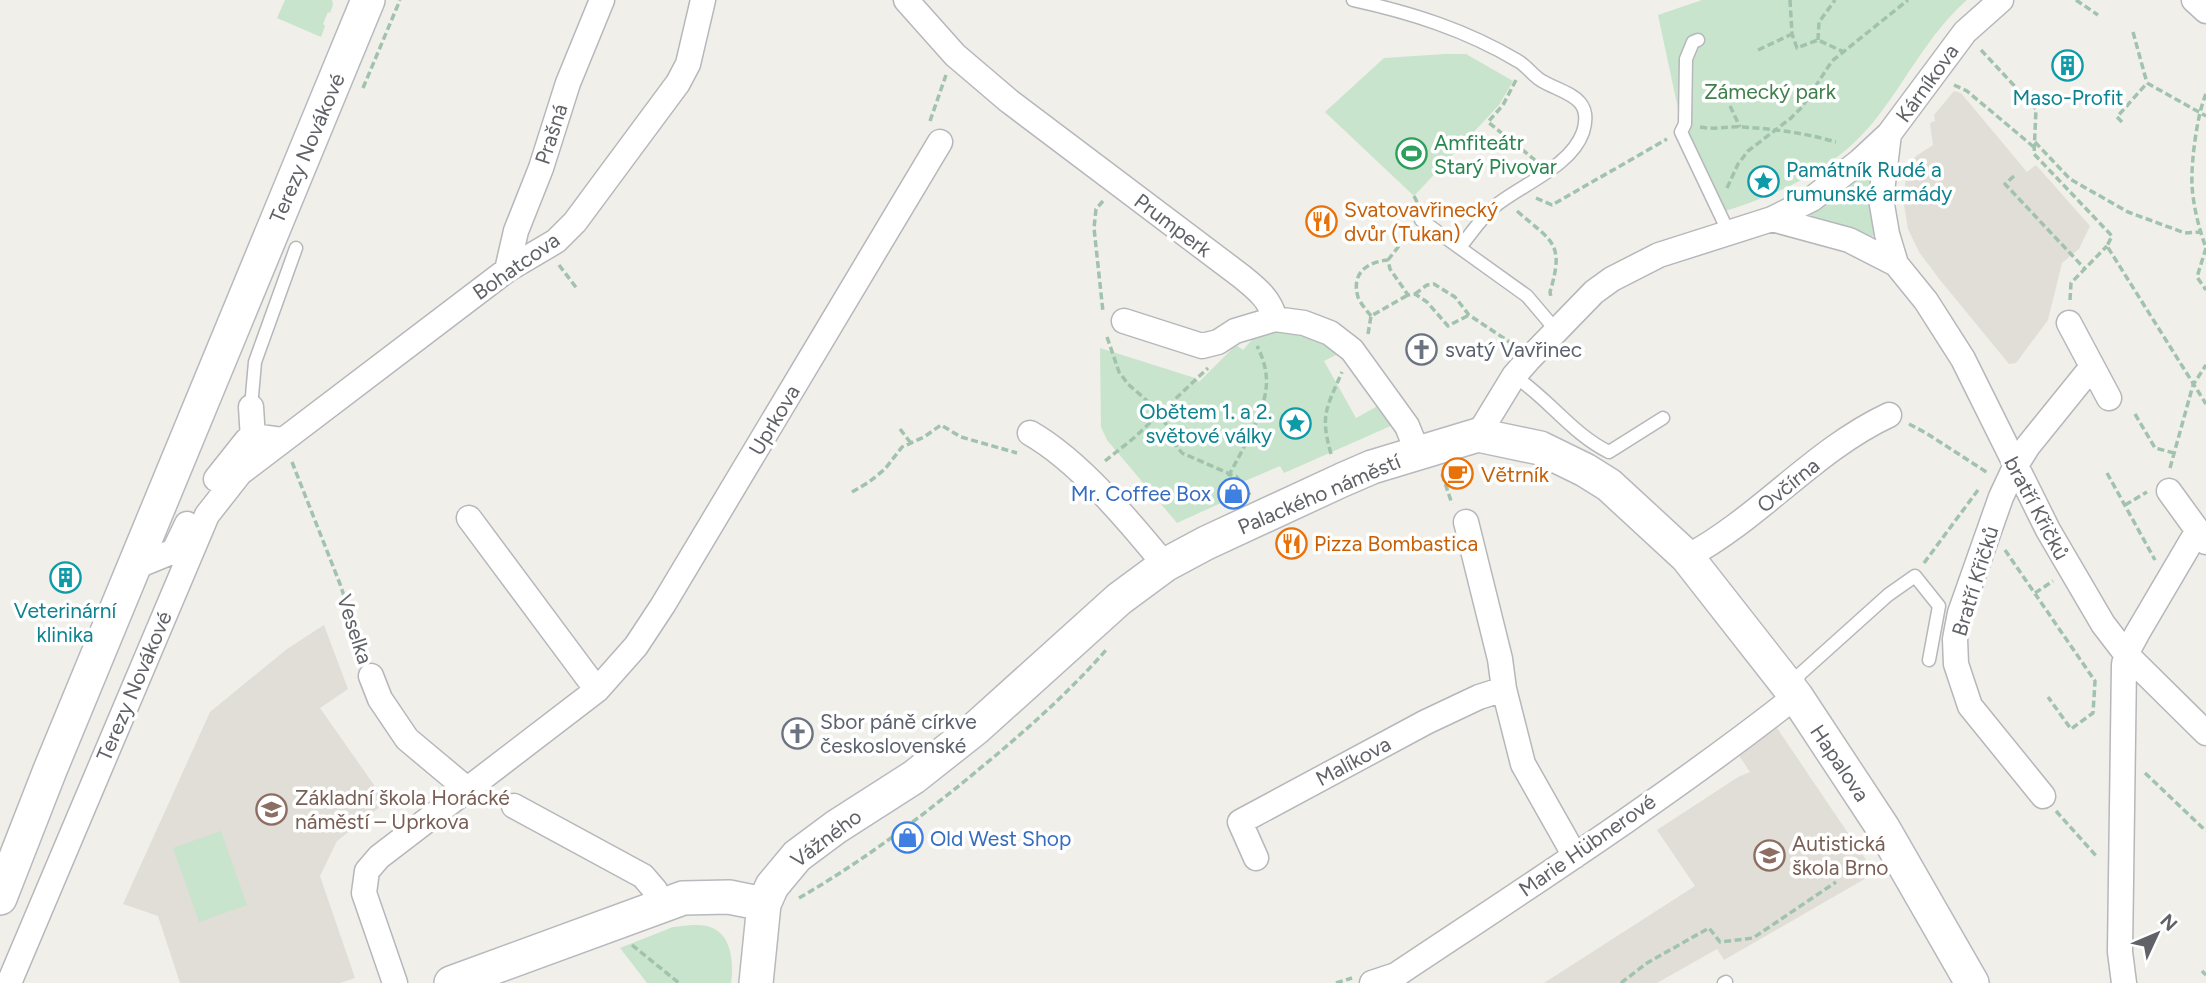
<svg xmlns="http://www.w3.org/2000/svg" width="2206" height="983" viewBox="0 0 2206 983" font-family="Figtree,sans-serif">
<rect width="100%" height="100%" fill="#f0efe9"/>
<!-- education -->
<path fill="#e0ded7" d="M1954 91 1961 93 2027 172 2036 165 2090 226 2079 249 2062 263 2048 320 2016 363 2009 364 1940 280 1919 252 1908 229 1904 205 1906 170 1916 156 1933 145 1930 123 1935 121 1934 115Z
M324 625 348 689 320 708 386 802 337 841 320 876 355 978 340 983H180L158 916 123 904 210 712 287 649Z
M1777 728 1875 873 1724 960 1717 949 1657 983H1544L1695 886 1657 830 1738 777 1750 772 1738 754Z"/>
<!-- green -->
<path fill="#c8e4cc" d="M285 0H332L333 5 330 13 328 12 323 24 325 26 321 37 277 18Z
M1702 0H1967C1929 33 1906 81 1875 120 1835 170 1778 195 1719 213L1683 132 1658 15Z
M1445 54H1466L1513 81 1499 105 1414 196 1325 112 1384 58Z
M1876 162V235L1869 237 1840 225 1806 215 1847 189Z
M1268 331C1296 332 1318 336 1340 353L1324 361 1356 418 1383 403 1393 425 1284 473 1280 466 1221 491 1223 502 1177 523 1107 440 1101 427 1100 348 1195 378 1199 382 1236 345 1243 350 1256 335Z
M221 831 247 905 199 922 173 848Z
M692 925C698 925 705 925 710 927 732 934 734 964 731 983H647L620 948 673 927Z"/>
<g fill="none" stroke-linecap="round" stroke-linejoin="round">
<defs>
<path id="lane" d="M1353 0C1412 13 1466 30 1518 61 1527 66 1533 76 1542 81 1565 94 1594 97 1583 132 1571 167 1520 185 1494 207 1481 218 1471 234 1460 247
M1698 40 1693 42 1686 59 1685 124 1681 132 1728 231
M1421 220 1527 296 1555 329
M1514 376C1548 398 1572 434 1609 452L1663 418
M251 407 255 362 296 248
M1797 688 1799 675 1888 595 1915 576 1939 606 1929 660
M1724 983 1726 982"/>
<path id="street" d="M906 0 955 55 1009 101 1241 276C1257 289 1270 299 1275 319L1304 323 1330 333 1352 350 1407 426 1418 453
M2194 0 2206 11
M1772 219 1849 240 1896 264 1926 301 1963 359 2048 530 2103 624 2126 654 2206 733
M1896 264 1887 234 1881 199 1889 134 1965 32 2001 0
M507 270 516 231 541 168 568 83 602 0
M1124 321 1202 346 1218 342 1235 331 1275 319
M2069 323 2109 398
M251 407 253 439
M1030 433C1079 461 1129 521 1165 565
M1478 435 1514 376 1528 360 1594 292 1612 279 1659 255 1772 219 1812 199 1860 161 1889 134
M216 479 247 440 260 437 282 440
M2169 491 2206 542
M469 518 597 690
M1466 522 1500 659 1504 689 1523 764 1575 856
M1687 557C1760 518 1814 450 1889 415
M135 567 174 551 187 524
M371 676 380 699 407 739 468 790
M2043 796 1970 706 1956 664 1955 639 1960 613 2001 497 2015 467 2028 446 2091 368
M514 806 643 876 655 890 659 906
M1256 858 1240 822 1426 722 1479 697 1504 689
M9 983 207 515 240 473 507 270 556 241 575 222 678 83 688 64 703 0
M395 983 364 893 367 871 379 857 597 690 636 646 663 605 940 142
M1372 983 1396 975C1531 885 1669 796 1796 696
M2124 983 2120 952 2124 665 2126 654 2138 632 2198 530"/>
<path id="secondary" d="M0 898 50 770 368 0
M451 983 683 898 729 897 764 904
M756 983 764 904 772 886 797 856 836 827 914 777 976 728 1119 599 1165 565 1206 543 1342 480 1372 467 1478 435 1540 448 1585 470 1609 485 1687 557 1796 696 1883 828 1972 983"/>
</defs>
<!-- lane casing -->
<use href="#lane" stroke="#b6b7bb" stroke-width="15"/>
<!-- street casing -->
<use href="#street" stroke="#b6b7bb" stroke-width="27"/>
<!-- secondary casing -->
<use href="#secondary" stroke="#b7b9be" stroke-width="36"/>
<!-- path -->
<path stroke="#a1c3ae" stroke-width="3.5" stroke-dasharray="7 3.5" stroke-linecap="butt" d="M1790 0 1792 34 1797 48 1818 40 1844 52
M2076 0 2098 15
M2133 32 2147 83
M1818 40 1819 22 1835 0
M1758 50 1792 34
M1981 50 2036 109 2034 154 2112 236 2107 246 2206 404
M1516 80 1503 105 1488 122 1535 160
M1954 85 1967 91 2035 148
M363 88 400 0
M2206 94C2197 114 2191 162 2192 185 2193 205 2199 229 2206 248
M1730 106 1740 127
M930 121 946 75
M2122 122 2117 117 2147 83 2206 116
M1700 127C1716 130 1728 126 1743 127 1775 129 1805 133 1836 142
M2035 142 2070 179 2128 212 2185 233 2201 232
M2014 176 2005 184 2085 269
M1727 188 1738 164 1748 151 1791 118 1802 107 1832 61 1908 0
M1414 196 1418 204
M1536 198 1552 205 1667 139
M1103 201 1096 209 1094 228 1103 312
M1517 211C1552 242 1565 242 1550 292L1551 297
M2206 248 2197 277 2206 290
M1388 260 1410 232
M559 265 578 290
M1415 294 1427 285 1434 284 1455 297 1469 315 1514 345
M2070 300 2071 283 2107 246
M1371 316C1367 311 1360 303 1358 297 1351 273 1367 262 1388 260L1390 269 1408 295 1415 294 1427 302 1448 326 1469 315
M1368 334 1371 316 1408 295
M1107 337 1119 372 1128 384 1153 406 1168 427 1175 444 1182 453 1237 477 1250 495
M2135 414 2155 448 2174 453
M1909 424 1926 433 1988 473
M900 429 910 442
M1331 454C1320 415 1326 409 1342 372
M1105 461 1135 437 1208 368
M292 462 340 584 364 655
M2170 468 2193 385 2206 365
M2107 473 2155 560
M1442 474 1452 504
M852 492 869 482 885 469 902 447 924 437 941 425 961 437 1017 453
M1226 505 1221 491C1234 463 1263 419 1266 389 1268 375 1264 359 1257 346
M2125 505 2147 492
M2005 550 2095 681 2093 713 2071 729 2048 697
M1924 563 1978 490
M2035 593 2053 581
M2145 773 2206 831
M2056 811 2098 858
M799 898C858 864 912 824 966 780 1016 739 1064 698 1107 649
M632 945 679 983
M2202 971 2206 975
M1336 983 1352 978
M1621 983 1647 963 1709 928 1720 942 1753 938 1836 882"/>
<!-- lane -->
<use href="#lane" stroke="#fff" stroke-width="12"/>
<!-- street -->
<use href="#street" stroke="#fff" stroke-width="24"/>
<!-- secondary -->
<use href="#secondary" stroke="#fff" stroke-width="33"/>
</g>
<!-- icons -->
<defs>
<symbol id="building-ring" viewBox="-11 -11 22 22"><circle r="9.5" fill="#fff" stroke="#0f9aa8" stroke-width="1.5"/><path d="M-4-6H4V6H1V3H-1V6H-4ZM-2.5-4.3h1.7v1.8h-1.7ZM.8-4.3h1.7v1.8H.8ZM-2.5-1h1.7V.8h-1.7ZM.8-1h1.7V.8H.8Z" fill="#0f9aa8"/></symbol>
<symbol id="stadium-ring" viewBox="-11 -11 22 22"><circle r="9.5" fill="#fff" stroke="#2e9e5b" stroke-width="1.5"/><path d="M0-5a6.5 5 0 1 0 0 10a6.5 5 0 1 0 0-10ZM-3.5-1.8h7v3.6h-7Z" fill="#2e9e5b"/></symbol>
<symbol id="sight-ring" viewBox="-11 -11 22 22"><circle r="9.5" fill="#fff" stroke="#0f9aa8" stroke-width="1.5"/><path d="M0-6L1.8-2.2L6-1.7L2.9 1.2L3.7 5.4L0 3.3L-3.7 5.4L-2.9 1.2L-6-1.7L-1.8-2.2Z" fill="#0f9aa8"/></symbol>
<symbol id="restaurant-ring" viewBox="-11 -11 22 22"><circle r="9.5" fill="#fff" stroke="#e8710a" stroke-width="1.5"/><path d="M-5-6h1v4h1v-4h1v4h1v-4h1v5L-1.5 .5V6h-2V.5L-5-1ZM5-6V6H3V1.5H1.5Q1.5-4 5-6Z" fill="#e8710a"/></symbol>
<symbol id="church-ring" viewBox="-11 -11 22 22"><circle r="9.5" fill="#fff" stroke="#6b7280" stroke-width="1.5"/><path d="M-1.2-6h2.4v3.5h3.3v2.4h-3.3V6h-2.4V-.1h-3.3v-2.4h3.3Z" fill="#6b7280"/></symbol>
<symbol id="cafe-ring" viewBox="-11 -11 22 22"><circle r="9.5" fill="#fff" stroke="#e8710a" stroke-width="1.5"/><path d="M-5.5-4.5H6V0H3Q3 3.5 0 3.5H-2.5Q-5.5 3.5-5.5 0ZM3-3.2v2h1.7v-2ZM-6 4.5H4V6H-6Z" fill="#e8710a"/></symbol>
<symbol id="shop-ring" viewBox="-11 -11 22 22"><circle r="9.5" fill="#fff" stroke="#3f7fe0" stroke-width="1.5"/><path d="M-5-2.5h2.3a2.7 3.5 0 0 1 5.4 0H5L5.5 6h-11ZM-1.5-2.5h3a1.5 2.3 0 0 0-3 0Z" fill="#3f7fe0"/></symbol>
<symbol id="school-ring" viewBox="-11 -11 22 22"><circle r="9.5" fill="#fff" stroke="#8d6e63" stroke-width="1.5"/><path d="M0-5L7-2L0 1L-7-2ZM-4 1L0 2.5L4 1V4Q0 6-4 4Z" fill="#8d6e63"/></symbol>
</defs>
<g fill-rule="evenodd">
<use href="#building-ring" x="2050" y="48" width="35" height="35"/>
<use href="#stadium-ring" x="1394" y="136" width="35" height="35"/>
<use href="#sight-ring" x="1746" y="164" width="35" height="35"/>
<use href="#restaurant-ring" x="1304" y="204" width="35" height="35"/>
<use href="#church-ring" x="1404" y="332" width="35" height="35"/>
<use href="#sight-ring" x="1278" y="406" width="35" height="35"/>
<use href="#cafe-ring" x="1440" y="456" width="35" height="35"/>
<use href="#shop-ring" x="1216" y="476" width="35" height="35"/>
<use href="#restaurant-ring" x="1274" y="526" width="35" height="35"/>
<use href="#building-ring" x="48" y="560" width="35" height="35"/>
<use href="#church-ring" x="780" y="716" width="35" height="35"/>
<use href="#school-ring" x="254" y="792" width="35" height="35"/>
<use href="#shop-ring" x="890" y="820" width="35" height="35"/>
<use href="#school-ring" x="1752" y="838" width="35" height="35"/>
</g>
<g text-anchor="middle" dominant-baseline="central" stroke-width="7" stroke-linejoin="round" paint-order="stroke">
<!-- street labels -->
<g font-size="21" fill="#606267" stroke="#fff">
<text transform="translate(1927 83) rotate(-54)">Kárníkova</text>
<text transform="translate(551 134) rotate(-72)">Prašná</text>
<text transform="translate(307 148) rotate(-67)">Terezy Novákové</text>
<text transform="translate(1173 225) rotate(37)">Prumperk</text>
<text transform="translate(516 266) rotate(-35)">Bohatcova</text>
<text transform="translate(774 420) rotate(-59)">Uprkova</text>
<text transform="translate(1788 485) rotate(-39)">Ovčírna</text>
<text transform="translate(1319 494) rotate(-23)">Palackého náměstí</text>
<text transform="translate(2037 508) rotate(62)">bratří Křičků</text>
<text transform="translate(1975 581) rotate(-73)">Bratří Křičků</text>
<text transform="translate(355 629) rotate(72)">Veselka</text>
<text transform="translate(134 686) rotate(-67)">Terezy Novákové</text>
<text transform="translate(1353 761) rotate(-28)">Malíkova</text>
<text transform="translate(1840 763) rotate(56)">Hapalova</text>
<text transform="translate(826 838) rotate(-37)">Vážného</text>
<text transform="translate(1587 845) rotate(-35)">Marie Hübnerové</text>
</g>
<!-- park labels -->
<g font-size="21" fill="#3f7f49" stroke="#fff">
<text x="1770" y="91">Zámecký park</text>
</g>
<!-- culture labels -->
<g font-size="21" fill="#0d838f" stroke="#fff">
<text x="2068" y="97">Maso-Profit</text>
<text x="1786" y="169" text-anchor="start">Památník Rudé a<tspan x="1786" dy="24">rumunské armády</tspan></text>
<text x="1272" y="411" text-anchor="end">Obětem 1. a 2.<tspan x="1272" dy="24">světové války</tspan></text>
<text x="65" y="610">Veterinární<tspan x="65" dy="24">klinika</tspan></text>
</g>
<!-- leisure labels -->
<g font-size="21" fill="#27864d" stroke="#fff" text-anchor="start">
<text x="1434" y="142">Amfiteátr<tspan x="1434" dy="24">Starý Pivovar</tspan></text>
</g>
<!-- food labels -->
<g font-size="21" fill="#c56008" stroke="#fff" text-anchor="start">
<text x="1344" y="209">Svatovavřinecký<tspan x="1344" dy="24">dvůr (Tukan)</tspan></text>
<text x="1481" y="474">Větrník</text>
<text x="1314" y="543">Pizza Bombastica</text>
</g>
<!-- worship labels -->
<g font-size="21" fill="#5b616d" stroke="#fff" text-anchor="start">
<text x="1445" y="349">svatý Vavřinec</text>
<text x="820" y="721">Sbor páně církve<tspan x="820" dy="24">československé</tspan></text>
</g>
<!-- shop labels -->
<g font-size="21" fill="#366cbe" stroke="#fff" text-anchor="end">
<text x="1211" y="493">Mr. Coffee Box</text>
<text x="930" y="838" text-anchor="start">Old West Shop</text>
</g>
<!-- education labels -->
<g font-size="21" fill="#785e54" stroke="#fff" text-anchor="start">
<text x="295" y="797">Základní škola Horácké<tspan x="295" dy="24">náměstí – Uprkova</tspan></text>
<text x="1792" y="843">Autistická<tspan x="1792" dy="24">škola Brno</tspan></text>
</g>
</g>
<!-- north arrow -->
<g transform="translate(2157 934) rotate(46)" stroke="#ffffff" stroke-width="5" paint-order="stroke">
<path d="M0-5L12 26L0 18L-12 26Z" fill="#606267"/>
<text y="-10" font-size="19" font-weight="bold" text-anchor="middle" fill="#606267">N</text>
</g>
</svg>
